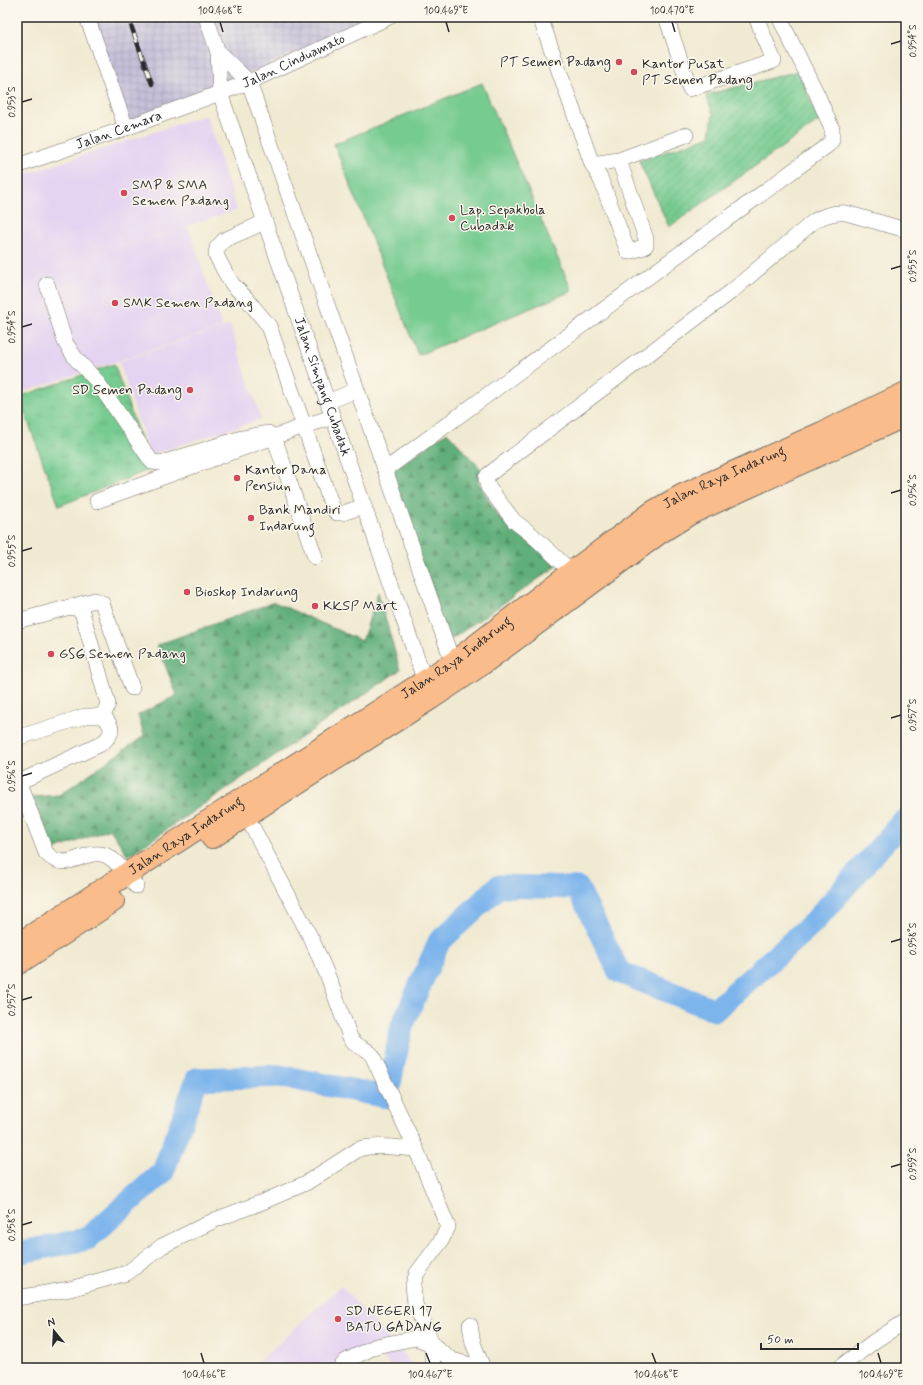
<svg xmlns="http://www.w3.org/2000/svg" width="923" height="1385" viewBox="0 0 923 1385" font-family="Mynerve,sans-serif">
<defs>
<pattern id="industrial-grid" width="8" height="8" patternUnits="userSpaceOnUse"><rect width="8" height="8" fill="#c6c0d9"/><path d="M0 4h8M4 0v8" fill="none" stroke="#aaa5ba"/></pattern>
<pattern id="forest-firs" width="22" height="20" patternUnits="userSpaceOnUse"><rect width="22" height="20" fill="#60af7a"/><path d="M5 1l3.5 6h-7zM16 11l3.5 6h-7z" fill="#4f8f64"/></pattern>
<pattern id="park-tufts" width="24" height="20" patternUnits="userSpaceOnUse"><rect width="24" height="20" fill="#76cb90"/><path d="M3 7l-1-3M5 7V3M7 7l1-3M15 17l-1-3M17 17v-4M19 17l1-3" fill="none" stroke="#66ae7c"/></pattern>
<pattern id="garden-furrows" width="10" height="10" patternUnits="userSpaceOnUse"><rect width="10" height="10" fill="#76cb90"/><path d="M-1 1l2-2M0 10L10 0M9 11l2-2" fill="none" stroke="#66ae7c"/></pattern>
</defs>
<rect width="100%" height="100%" fill="#fbf7ec"/>
<filter id="ink" filterUnits="userSpaceOnUse"><feTurbulence type="fractalNoise" baseFrequency=".025" numOctaves="2"/><feDisplacementMap in="SourceGraphic" scale="8" xChannelSelector="R" yChannelSelector="G"/><feConvolveMatrix kernelMatrix="1 2 1 2 8 2 1 2 1" color-interpolation-filters="sRGB"/></filter>
<filter id="wash" filterUnits="userSpaceOnUse"><feTurbulence type="fractalNoise" baseFrequency=".012" numOctaves="4" result="noise"/><feDisplacementMap in="SourceGraphic" scale="16" xChannelSelector="R" yChannelSelector="G"/><feGaussianBlur stdDeviation="0.9" result="paint"/><feColorMatrix in="noise" values="0 0 0 0 0 0 0 0 0 0 0 0 0 0 0 0 0 1.4 0 .05"/><feComposite in="paint" operator="in"/></filter>
<g filter="url(#wash)">
<rect width="100%" height="100%" fill="#f1ead2"/>
<!-- built -->
<path fill="#e4d3f1" d="M206 115 237 210 17 279V177Z
M188 226 222 327 17 394V279Z
M230 325 261 419 150 455 119 362Z
M341 1286 416 1368H393L376 1351 358 1368H252Z"/>
<!-- industrial -->
<path fill="url(#industrial-grid)" d="M82 17H379L125 128Z"/>
<!-- forest -->
<path fill="url(#forest-firs)" stroke="#466d52" d="M447 432 481 469 478 481 497 515 522 537 557 566 443 645 385 476Z
M378 592 400 670 128 856 110 829 54 850 32 797 59 795 144 736 138 715 177 695 157 645 274 602 362 641Z"/>
<!-- park -->
<path fill="url(#park-tufts)" stroke="#507b5e" d="M114 364 151 469 59 506 19 397Z"/>
<!-- garden -->
<path fill="url(#garden-furrows)" stroke="#507b5e" d="M798 71 819 121 669 227 639 161 710 136 713 114 706 95Z"/>
<!-- pitch -->
<path fill="#76cb90" stroke="#507b5e" d="M482 83 572 291 418 355 334 144Z"/>
<g fill="none" stroke-linecap="round" stroke-linejoin="round">
<!-- river -->
<path stroke="#7cb4ec" stroke-width="23" d="M17 1253 87 1239 163 1172 197 1079 280 1076 387 1097 402 1026 439 942 499 886 578 888 619 972 715 1010 814 922 902 822 906 820"/>
</g>
</g>
<g filter="url(#ink)">
<g fill="none" stroke-linecap="round" stroke-linejoin="round">
<defs>
<g id="minor">
<path d="M87 17 126 128"/>
<path id="s1" d="M206 17 218 52 220 93 428 690"/>
<path d="M540 17 592 164"/>
<path d="M666 17 690 89 774 61 756 17"/>
<path d="M218 52 249 82 453 663V671"/>
<path d="M619 160 646 239V245L644 247 628 252 601 180 592 164 619 160 686 135"/>
<path id="s2" d="M17 166 126 128 249 82 389 17"/>
<path d="M265 222 224 240 217 248 216 255 226 274 233 285 246 298 269 326 333 509 337 513H343L364 506"/>
<path d="M47 284 65 342 76 359 96 380 152 462 162 463 242 438 268 433 274 437 315 557"/>
<path d="M328 402 356 390"/>
<path d="M385 470 828 145 832 140V129L817 94 779 17"/>
<path d="M97 501 304 426 333 417"/>
<path d="M572 572 531 534 514 521 488 487 486 478 488 475 732 291 814 221C825 215 834 212 846 213L906 230"/>
<path d="M70 607 95 600 102 603 132 688"/>
<path d="M17 621 70 607 78 609 82 612 108 704 103 716"/>
<path d="M17 738 85 716H103C114 727 114 734 101 744L17 783"/>
<path d="M17 778 46 853C67 875 82 848 105 855 115 859 130 877 136 886"/>
<path d="M416 1149 448 1227 441 1241 417 1273 413 1285 415 1304 432 1344V1356L435 1368"/>
<path d="M17 1298 70 1289 127 1273 162 1246 215 1220 265 1201 306 1183 359 1149C377 1144 397 1148 416 1149L372 1055C364 1046 357 1049 350 1037L329 979 312 940 246 815"/>
<path d="M470 1325 473 1343 483 1368"/>
<path d="M340 1368 346 1361 376 1346 416 1338 432 1344 452 1360 482 1368"/>
<path d="M839 1368 876 1340 906 1321"/>
</g>
<g id="highway">
<path d="M212 837 431 698 479 666 659 533 691 513 906 415"/>
<path id="s3" d="M17 945 453 663 572 572 653 512 681 496 822 433 906 393"/>
<path d="M17 964 113 901"/>
</g>
</defs>
<!-- minor casing -->
<use href="#minor" stroke="#706e65" stroke-width="16"/>
<!-- highway casing -->
<use href="#highway" stroke="#706e65" stroke-width="24"/>
<!-- minor -->
<use href="#minor" stroke="#fff" stroke-width="15"/>
<!-- highway -->
<use href="#highway" stroke="#fabc8b" stroke-width="22"/>
<defs>
<path id="rail" d="M128 17 152 84"/>
</defs>
<!-- rail casing -->
<use href="#rail" stroke="#2b2b2b" stroke-width="4.5"/>
<!-- rail -->
<use href="#rail" stroke="#fbf7ec" stroke-width="3" stroke-dasharray="9" stroke-linecap="butt"/>
</g>
</g>
<!-- ticks -->
<path fill="none" stroke="#2b2b2b" stroke-width="1.5" d="M220 22 223 32M446 22 449 32M672 22 675 32M891 44 901 41M22 102 32 99M891 269 901 266M22 327 32 324M891 493 901 490M22 551 32 548M891 718 901 715M22 776 32 773M891 942 901 939M22 1000 32 997M891 1167 901 1164M22 1225 32 1222M201 1353 204 1363M426 1353 430 1363M652 1353 656 1363M878 1353 881 1363"/>
<!-- markers -->
<g fill="#d1495b" stroke="#fbf7ec" stroke-width="1.5">
<circle cx="619" cy="62" r="4"/>
<circle cx="634" cy="72" r="4"/>
<circle cx="124" cy="193" r="4"/>
<circle cx="452" cy="218" r="4"/>
<circle cx="115" cy="303" r="4"/>
<circle cx="190" cy="390" r="4"/>
<circle cx="237" cy="478" r="4"/>
<circle cx="251" cy="518" r="4"/>
<circle cx="187" cy="592" r="4"/>
<circle cx="315" cy="606" r="4"/>
<circle cx="51" cy="654" r="4"/>
<circle cx="338" cy="1319" r="4"/>
</g>
<g text-anchor="middle" dominant-baseline="central" stroke-width="3" stroke-linejoin="round" paint-order="stroke">
<!-- street labels -->
<g font-size="14" fill="#2b2b2b" stroke="#fbf7ec">
<text stroke="none"><textPath href="#s2" startOffset="296">Jalan Cinduamato</textPath></text>
<text stroke="none"><textPath href="#s2" startOffset="108">Jalan Cemara</textPath></text>
<text stroke="none"><textPath href="#s1" startOffset="389">Jalan Simpang Cubadak</textPath></text>
<text stroke="none"><textPath href="#s3" startOffset="849">Jalan Raya Indarung</textPath></text>
<text stroke="none"><textPath href="#s3" startOffset="525">Jalan Raya Indarung</textPath></text>
<text stroke="none"><textPath href="#s3" startOffset="201">Jalan Raya Indarung</textPath></text>
</g>
<!-- poi labels -->
<g font-size="14" fill="#2b2b2b" stroke="#fbf7ec" text-anchor="start">
<text x="611" y="62" text-anchor="end">PT Semen Padang</text>
<text x="642" y="64">Kantor Pusat<tspan x="642" dy="16">PT Semen Padang</tspan></text>
<text x="132" y="185">SMP &amp; SMA<tspan x="132" dy="16">Semen Padang</tspan></text>
<text x="460" y="210">Lap. Sepakbola<tspan x="460" dy="16">Cubadak</tspan></text>
<text x="123" y="303">SMK Semen Padang</text>
<text x="182" y="390" text-anchor="end">SD Semen Padang</text>
<text x="245" y="470">Kantor Dana<tspan x="245" dy="16">Pensiun</tspan></text>
<text x="259" y="510">Bank Mandiri<tspan x="259" dy="16">Indarung</tspan></text>
<text x="195" y="592">Bioskop Indarung</text>
<text x="323" y="606">KKSP Mart</text>
<text x="59" y="654">GSG Semen Padang</text>
<text x="346" y="1311">SD NEGERI 17<tspan x="346" dy="16">BATU GADANG</tspan></text>
</g>
</g>
<!-- margin -->
<rect width="923" height="1385" fill="none" stroke="#fbf7ec" stroke-width="44"/>
<!-- north arrow -->
<g transform="translate(54 1331) rotate(342)" stroke="#fbf7ec" stroke-width="3" paint-order="stroke">
<path d="M0-3L7 15L0 10L-7 15Z" fill="#2b2b2b"/>
<text y="-6" font-size="11" font-weight="bold" text-anchor="middle" fill="#2b2b2b">N</text>
</g>
<!-- scale -->
<path d="M761 1343v6h97v-6" fill="none" stroke="#2b2b2b" stroke-width="2"/>
<text x="767" y="1343" font-size="12" fill="#2b2b2b" stroke="#fbf7ec" stroke-width="3" paint-order="stroke">50 m</text>
<rect x="22" y="22" width="879" height="1341" fill="none" stroke="#2b2b2b" stroke-width="1.5"/>
<g font-size="10" text-anchor="middle" fill="#2b2b2b">
<text x="220" y="14">100.468°E</text>
<text x="446" y="14">100.469°E</text>
<text x="672" y="14">100.470°E</text>
<text transform="translate(912 41) rotate(-90)" y="4">0.954°S</text>
<text transform="translate(11 102) rotate(-90)" y="4">0.953°S</text>
<text transform="translate(912 266) rotate(-90)" y="4">0.955°S</text>
<text transform="translate(11 327) rotate(-90)" y="4">0.954°S</text>
<text transform="translate(912 490) rotate(-90)" y="4">0.956°S</text>
<text transform="translate(11 551) rotate(-90)" y="4">0.955°S</text>
<text transform="translate(912 715) rotate(-90)" y="4">0.957°S</text>
<text transform="translate(11 776) rotate(-90)" y="4">0.956°S</text>
<text transform="translate(912 939) rotate(-90)" y="4">0.958°S</text>
<text transform="translate(11 1000) rotate(-90)" y="4">0.957°S</text>
<text transform="translate(912 1164) rotate(-90)" y="4">0.959°S</text>
<text transform="translate(11 1225) rotate(-90)" y="4">0.958°S</text>
<text x="204" y="1378">100.466°E</text>
<text x="430" y="1378">100.467°E</text>
<text x="656" y="1378">100.468°E</text>
<text x="881" y="1378">100.469°E</text>
</g>
</svg>
